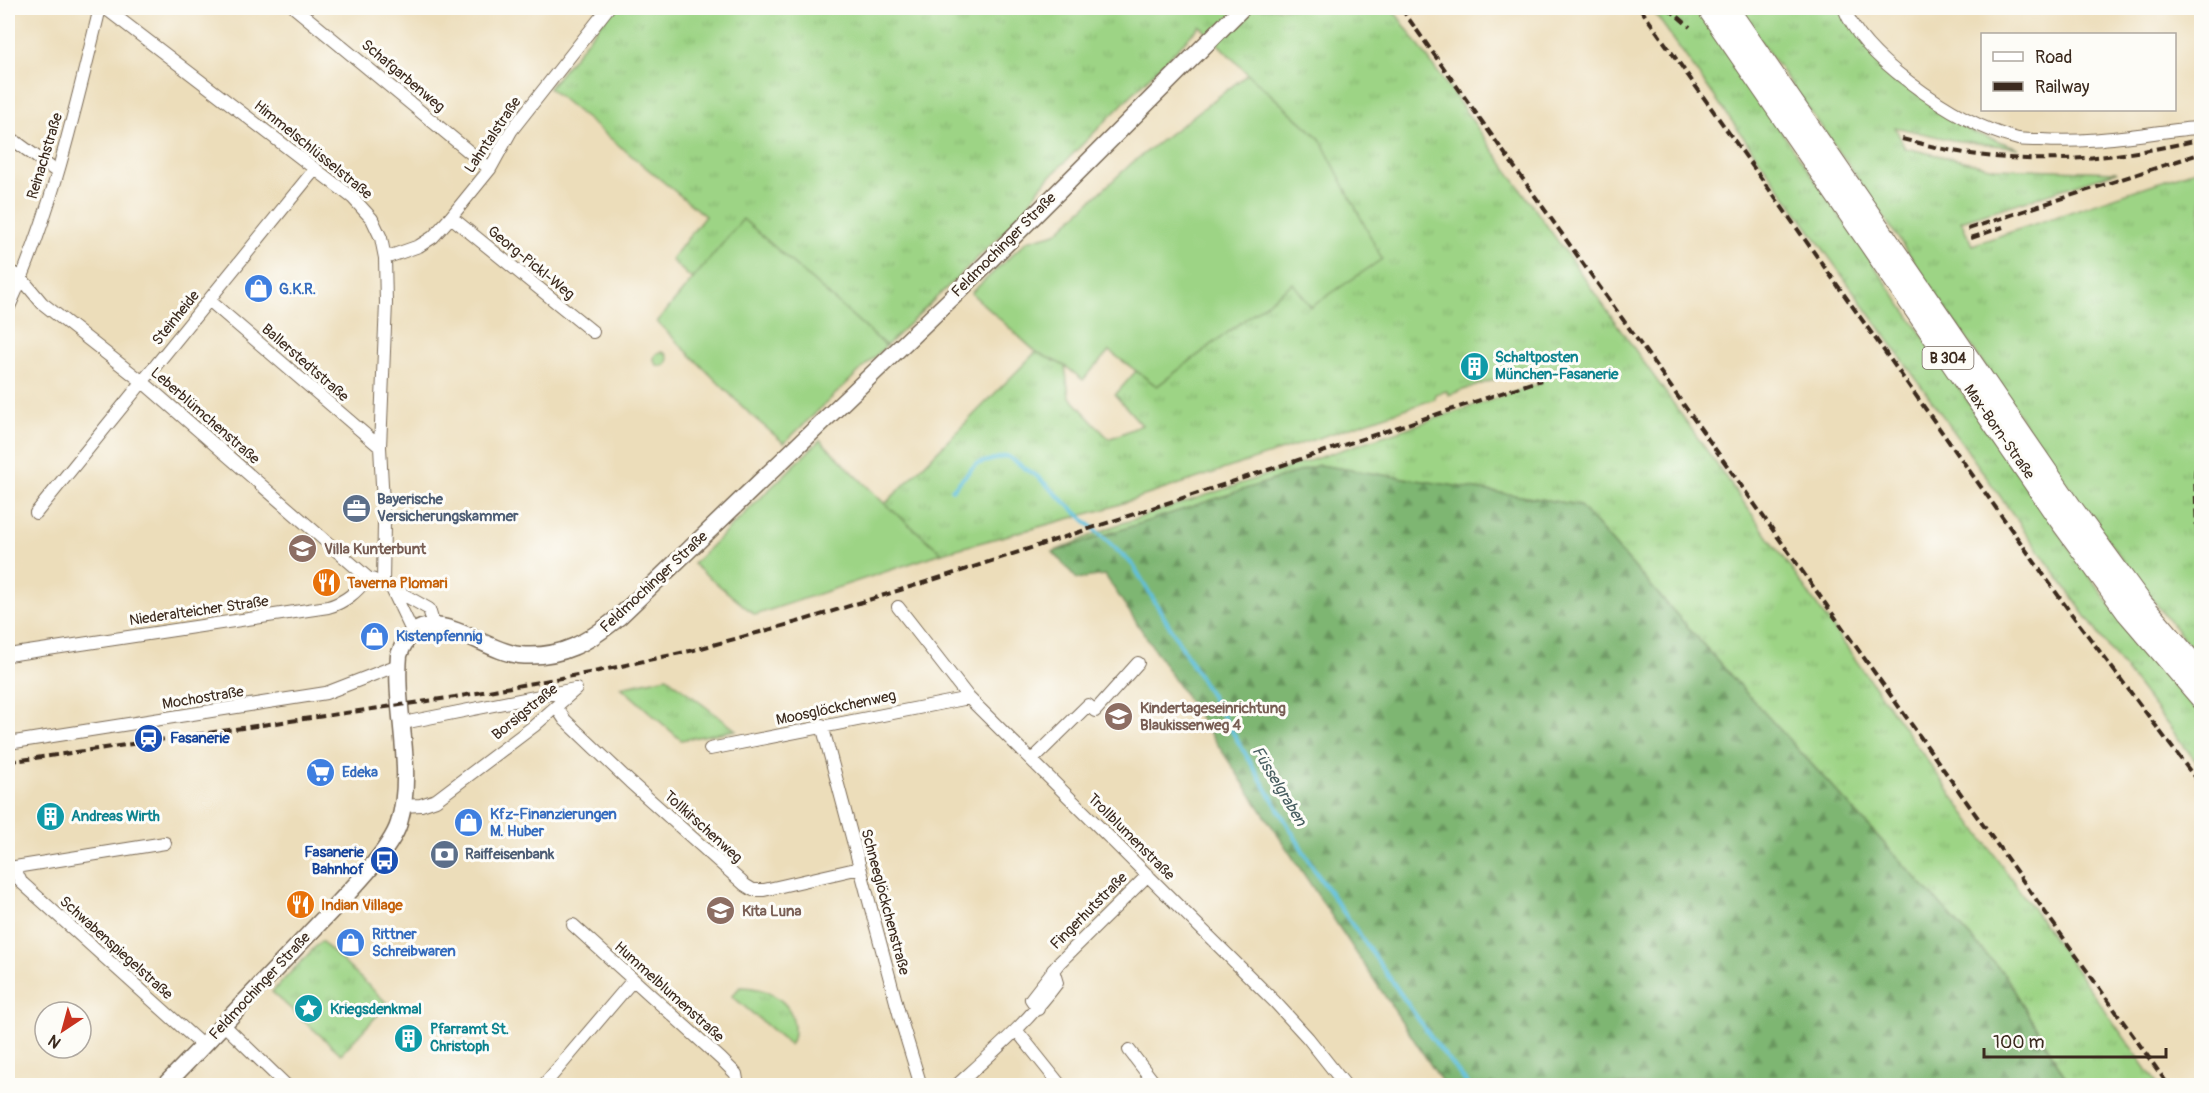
<svg xmlns="http://www.w3.org/2000/svg" width="2209" height="1093" viewBox="0 0 2209 1093" font-family="Pangolin,sans-serif">
<defs>
<pattern id="grass-tufts" width="24" height="20" patternUnits="userSpaceOnUse" patternTransform="scale(1.5)"><rect width="24" height="20" fill="#9dd485"/><path d="M3 7l-1-3M5 7V3M7 7l1-3M15 17l-1-3M17 17v-4M19 17l1-3" fill="none" stroke="#88b672"/></pattern>
<pattern id="forest-firs" width="22" height="20" patternUnits="userSpaceOnUse" patternTransform="scale(1.5)"><rect width="22" height="20" fill="#7eb672"/><path d="M5 1l3.5 6h-7zM16 11l3.5 6h-7z" fill="#68945d"/></pattern>
</defs>
<rect width="100%" height="100%" fill="#fdfcf7"/>
<filter id="ink" filterUnits="userSpaceOnUse"><feTurbulence type="fractalNoise" baseFrequency=".0167" numOctaves="2"/><feDisplacementMap in="SourceGraphic" scale="12" xChannelSelector="R" yChannelSelector="G"/><feConvolveMatrix kernelMatrix="1 2 1 2 8 2 1 2 1" color-interpolation-filters="sRGB"/></filter>
<filter id="wash" filterUnits="userSpaceOnUse"><feTurbulence type="fractalNoise" baseFrequency=".008" numOctaves="4" result="noise"/><feDisplacementMap in="SourceGraphic" scale="24" xChannelSelector="R" yChannelSelector="G"/><feGaussianBlur stdDeviation="1.35" result="paint"/><feColorMatrix in="noise" values="0 0 0 0 0 0 0 0 0 0 0 0 0 0 0 0 0 1.4 0 .05"/><feComposite in="paint" operator="in"/></filter>
<g filter="url(#wash)">
<rect width="100%" height="100%" fill="#ecddba"/>
<!-- grass -->
<path fill="url(#grass-tufts)" stroke="#6c7f52" stroke-width="1.5" d="M613 8H1392L2158 1085H2070L2005 975 1748 695 1579 505 1319 465 1053 552 1114 526 1539 384 1541 380 1536 366 1448 395 1447 391 1435 394V399L1105 509 942 553 885 504 1036 352 1065 366 1069 396 1109 439 1142 425 1115 395 1136 371 1157 386 1293 282 1312 306 1320 139 1248 74 1200 26 1041 186 1018 219 886 346 743 220 693 280 671 260 705 216 549 88Z
M1651 8H1696L2082 566 2118 615 2201 714V768L2110 650Z
M1737 8H1844L1890 74 1972 132 2019 148 1952 140 1895 127 1905 148 1995 168 2117 172 1961 221 1972 245 2201 168V660C2076 507 1969 342 1858 179 1818 121 1777 65 1737 8Z
M654 359a7 7 0 1 1 14 0a7 7 0 1 1-14 0Z
M667 677 736 730 681 740 621 687Z
M321 941 388 1004 341 1054 272 992Z
M740 987C764 987 792 999 794 1026 794 1034 794 1039 790 1045L732 996Z"/>
<!-- forest -->
<path fill="url(#forest-firs)" stroke="#5c7048" stroke-width="1.5" d="M1319 465 1579 505 1748 695 2005 975 2070 1085H1444L1105 575 1077 579 1053 552Z"/>
<!-- garden -->
<path fill="#9dd485" stroke="#6c7f52" stroke-width="1.5" d="M1248 74 1320 139 1382 259 1311 307 1293 283 1157 386 1109 351 1083 380 1065 366 1036 352 971 293 1027 241 1056 233 1133 162Z
M743 219 886 346 784 443 751 415 657 322Z
M820 440 885 504 942 553 755 615 693 564Z"/>
<g fill="none" stroke-linecap="round" stroke-linejoin="round">
<!-- stream -->
<path stroke="#5fc0dd" stroke-width="4" d="M952 490 976 464 1007 456 1038 477 1133 565 1317 874 1430 1036 1469 1086"/>
</g>
</g>
<g filter="url(#ink)">
<g fill="none" stroke-linecap="round" stroke-linejoin="round">
<defs>
<path id="minor" d="M105 8 353 198 372 219 381 238 385 258 386 303 380 447 384 522 383 583 429 609 434 626
M295 8 490 169
M1844 8C1855 37 1885 64 1909 82 1942 107 1978 129 2018 139 2025 140 2033 140 2041 140 2092 144 2144 133 2195 128
M8 136 57 172
M451 217 593 332
M385 258 419 246 433 237 451 217 490 169 511 131 608 8
M8 270 22 279 42 303 144 383 368 578
M210 301 380 447
M8 309C52 214 75 109 100 8
M36 513 315 169
M392 589 413 633
M898 607 969 698 1275 1002 1308 1038 1346 1086
M8 655 328 607C346 602 356 592 368 578L374 580
M557 708 565 720 630 782 745 885 753 890H764L860 868
M403 723 575 689
M822 725 900 1017 921 1086
M8 743 326 693 398 665
M710 749 969 698
M1032 760 1088 705 1095 711 1138 663
M402 806 421 805 436 800 534 726 576 689
M14 867 21 882 203 1046
M9 868 165 843
M573 925 721 1059 736 1074 738 1086
M1038 1009 1031 999 1059 963 1148 875
M224 1025 287 1086
M1017 1031 1061 1086
M1129 1050 1152 1080
M543 1086 633 980
M956 1086C992 1053 1028 1022 1057 983L1053 970"/>
<path id="secondary" d="M164 1086C213 1036 260 985 308 935 332 909 390 854 399 823 415 768 394 710 399 655 422 592 480 651 519 655 561 659 589 642 620 616L958 292 1242 8"/>
<path id="primary" d="M1707 8 2055 514 2127 613 2202 700
M1728 8 2071 506 2142 603 2202 673"/>
</defs>
<!-- minor casing -->
<use href="#minor" stroke="#796955" stroke-width="14"/>
<!-- secondary casing -->
<use href="#secondary" stroke="#796955" stroke-width="19"/>
<!-- primary casing -->
<use href="#primary" stroke="#796955" stroke-width="22"/>
<!-- minor -->
<use href="#minor" stroke="#fff" stroke-width="12"/>
<!-- secondary -->
<use href="#secondary" stroke="#fff" stroke-width="16"/>
<!-- primary -->
<use href="#primary" stroke="#fff" stroke-width="20"/>
<!-- rail -->
<path stroke="#3b2a1e" stroke-width="4" stroke-dasharray="9 4.5" stroke-linecap="butt" d="M1401 8 2169 1086
M1640 8 2070 612 2202 787
M1668 8 1690 27
M1902 139C1927 145 1953 152 1978 155 2056 165 2126 157 2202 139
M1968 229 2202 153
M1971 238 2003 227
M2197 532 2195 473 2202 430
M2201 585 2202 586
M8 762 455 697 594 672 694 650 801 621 958 572 1541 380"/>
</g>
</g>
<!-- icons -->
<defs>
<symbol id="shop-disc" viewBox="-11 -11 22 22"><circle r="9.5" fill="#3f7fe0" stroke="#fdfcf7"/><path d="M-5-2.5h2.3a2.7 3.5 0 0 1 5.4 0H5L5.5 6h-11ZM-1.5-2.5h3a1.5 2.3 0 0 0-3 0Z" fill="#fff"/></symbol>
<symbol id="building-disc" viewBox="-11 -11 22 22"><circle r="9.5" fill="#0f9aa8" stroke="#fdfcf7"/><path d="M-4-6H4V6H1V3H-1V6H-4ZM-2.5-4.3h1.7v1.8h-1.7ZM.8-4.3h1.7v1.8H.8ZM-2.5-1h1.7V.8h-1.7ZM.8-1h1.7V.8H.8Z" fill="#fff"/></symbol>
<symbol id="office-disc" viewBox="-11 -11 22 22"><circle r="9.5" fill="#5c6f8a" stroke="#fdfcf7"/><path d="M-6-3h4V-5.5h4V-3h4V5H-6ZM-1-4.5V-3h2v-1.5ZM-6 0V1H6V0Z" fill="#fff"/></symbol>
<symbol id="school-disc" viewBox="-11 -11 22 22"><circle r="9.5" fill="#8d6e63" stroke="#fdfcf7"/><path d="M0-5L7-2L0 1L-7-2ZM-4 1L0 2.5L4 1V4Q0 6-4 4Z" fill="#fff"/></symbol>
<symbol id="restaurant-disc" viewBox="-11 -11 22 22"><circle r="9.5" fill="#e8710a" stroke="#fdfcf7"/><path d="M-5-6h1v4h1v-4h1v4h1v-4h1v5L-1.5 .5V6h-2V.5L-5-1ZM5-6V6H3V1.5H1.5Q1.5-4 5-6Z" fill="#fff"/></symbol>
<symbol id="station-disc" viewBox="-11 -11 22 22"><circle r="9.5" fill="#1a4fb4" stroke="#fdfcf7"/><path d="M-3-6H3Q5-6 5-4V2Q5 4 3 4L4.5 6H3L1.5 4h-3L-3 6H-4.5L-3 4Q-5 4-5 2V-4Q-5-6-3-6ZM-3.5-4v3h7v-3ZM-3.5 1v1.5H-2V1ZM2 1v1.5H3.5V1Z" fill="#fff"/></symbol>
<symbol id="supermarket-disc" viewBox="-11 -11 22 22"><circle r="9.5" fill="#3f7fe0" stroke="#fdfcf7"/><path d="M-6-5.5h2.5l.6 2H6L4.5 2H-2.5L-4.4-4H-6ZM-1.5 3.2a1.3 1.3 0 1 0 .1 0ZM3 3.2a1.3 1.3 0 1 0 .1 0Z" fill="#fff"/></symbol>
<symbol id="bank-disc" viewBox="-11 -11 22 22"><circle r="9.5" fill="#5c6f8a" stroke="#fdfcf7"/><path d="M-6-4H6V4H-6ZM0-2.3a2.3 2.3 0 1 0 0 4.6a2.3 2.3 0 1 0 0-4.6Z" fill="#fff"/></symbol>
<symbol id="bus-disc" viewBox="-11 -11 22 22"><circle r="9.5" fill="#1a4fb4" stroke="#fdfcf7"/><path d="M-5-6H5V4H4V6H2V4H-2V6H-4V4H-5ZM-3.5-4V0h7V-4ZM-3.5 1.2v1.5H-2V1.2ZM2 1.2v1.5H3.5V1.2Z" fill="#fff"/></symbol>
<symbol id="sight-disc" viewBox="-11 -11 22 22"><circle r="9.5" fill="#0f9aa8" stroke="#fdfcf7"/><path d="M0-6L1.8-2.2L6-1.7L2.9 1.2L3.7 5.4L0 3.3L-3.7 5.4L-2.9 1.2L-6-1.7L-1.8-2.2Z" fill="#fff"/></symbol>
</defs>
<g fill-rule="evenodd">
<use href="#shop-disc" x="242" y="272" width="33" height="33"/>
<use href="#building-disc" x="1458" y="350" width="33" height="33"/>
<use href="#office-disc" x="340" y="492" width="33" height="33"/>
<use href="#school-disc" x="286" y="532" width="33" height="33"/>
<use href="#restaurant-disc" x="310" y="566" width="33" height="33"/>
<use href="#shop-disc" x="358" y="620" width="33" height="33"/>
<use href="#school-disc" x="1102" y="700" width="33" height="33"/>
<use href="#station-disc" x="132" y="722" width="33" height="33"/>
<use href="#supermarket-disc" x="304" y="756" width="33" height="33"/>
<use href="#building-disc" x="34" y="800" width="33" height="33"/>
<use href="#shop-disc" x="452" y="806" width="33" height="33"/>
<use href="#bank-disc" x="428" y="838" width="33" height="33"/>
<use href="#bus-disc" x="368" y="844" width="33" height="33"/>
<use href="#restaurant-disc" x="284" y="888" width="33" height="33"/>
<use href="#school-disc" x="704" y="894" width="33" height="33"/>
<use href="#shop-disc" x="334" y="926" width="33" height="33"/>
<use href="#sight-disc" x="292" y="992" width="33" height="33"/>
<use href="#building-disc" x="392" y="1022" width="33" height="33"/>
</g>
<g text-anchor="middle" dominant-baseline="central" stroke-width="6" stroke-linejoin="round" paint-order="stroke">
<!-- shield labels -->
<rect fill="#fdfcf7" stroke="#75695f" stroke-width="1.5" x="1922.5" y="347" width="51" height="22" rx="4.5"/>
<g font-size="14" font-weight="bold" fill="#3b2a1e">
<text x="1948" y="358">B 304</text>
</g>
<!-- street labels -->
<g font-size="15" fill="#3b2a1e" stroke="#fdfcf7">
<text transform="translate(403 76) rotate(40)">Schafgarbenweg</text>
<text transform="translate(493 135) rotate(-56)">Lahntalstraße</text>
<text transform="translate(313 150) rotate(39)">Himmelschlüsselstraße</text>
<text transform="translate(45 156) rotate(-73)">Reinachstraße</text>
<text transform="translate(1004 245) rotate(-45)">Feldmochinger Straße</text>
<text transform="translate(531 263) rotate(39)">Georg-Pickl-Weg</text>
<text transform="translate(176 318) rotate(-51)">Steinheide</text>
<text transform="translate(305 363) rotate(41)">Ballerstedtstraße</text>
<text transform="translate(205 416) rotate(41)">Leberblümchenstraße</text>
<text transform="translate(1999 432) rotate(55)">Max-Born-Straße</text>
<text transform="translate(654 582) rotate(-43)">Feldmochinger Straße</text>
<text transform="translate(199 611) rotate(-8)">Niederalteicher Straße</text>
<text transform="translate(203 698) rotate(-9)">Mochostraße</text>
<text transform="translate(836 708) rotate(-12)">Moosglöckchenweg</text>
<text transform="translate(525 712) rotate(-39)">Borsigstraße</text>
<text transform="translate(703 827) rotate(42)">Tollkirschenweg</text>
<text transform="translate(1131 837) rotate(45)">Trollblumenstraße</text>
<text transform="translate(885 902) rotate(75)">Schneeglöckchenstraße</text>
<text transform="translate(1089 911) rotate(-45)">Fingerhutstraße</text>
<text transform="translate(116 948) rotate(42)">Schwabenspiegelstraße</text>
<text transform="translate(260 986) rotate(-47)">Feldmochinger Straße</text>
<text transform="translate(669 992) rotate(42)">Hummelblumenstraße</text>
</g>
<!-- shop labels -->
<g font-size="15" font-weight="bold" fill="#366cbe" stroke="#fdfcf7" text-anchor="start">
<text x="279" y="289">G.K.R.</text>
<text x="396" y="636">Kistenpfennig</text>
<text x="342" y="772">Edeka</text>
<text x="490" y="814">Kfz-Finanzierungen<tspan x="490" dy="17">M. Huber</tspan></text>
<text x="372" y="934">Rittner<tspan x="372" dy="17">Schreibwaren</tspan></text>
</g>
<!-- culture labels -->
<g font-size="15" font-weight="bold" fill="#0d838f" stroke="#fdfcf7" text-anchor="start">
<text x="1495" y="357">Schaltposten<tspan x="1495" dy="17">München-Fasanerie</tspan></text>
<text x="71" y="816">Andreas Wirth</text>
<text x="330" y="1009">Kriegsdenkmal</text>
<text x="430" y="1029">Pfarramt St.<tspan x="430" dy="17">Christoph</tspan></text>
</g>
<!-- service labels -->
<g font-size="15" font-weight="bold" fill="#4e5e75" stroke="#fdfcf7" text-anchor="start">
<text x="377" y="499">Bayerische<tspan x="377" dy="17">Versicherungskammer</tspan></text>
<text x="465" y="854">Raiffeisenbank</text>
</g>
<!-- education labels -->
<g font-size="15" font-weight="bold" fill="#785e54" stroke="#fdfcf7" text-anchor="start">
<text x="324" y="549">Villa Kunterbunt</text>
<text x="1140" y="708">Kindertageseinrichtung<tspan x="1140" dy="17">Blaukissenweg 4</tspan></text>
<text x="742" y="911">Kita Luna</text>
</g>
<!-- food labels -->
<g font-size="15" font-weight="bold" fill="#c56008" stroke="#fdfcf7" text-anchor="start">
<text x="347" y="583">Taverna Plomari</text>
<text x="321" y="905">Indian Village</text>
</g>
<!-- transit labels -->
<g font-size="15" font-weight="bold" fill="#164399" stroke="#fdfcf7" text-anchor="start">
<text x="170" y="738">Fasanerie</text>
<text x="364" y="852" text-anchor="end">Fasanerie<tspan x="364" dy="17">Bahnhof</tspan></text>
</g>
<!-- water labels -->
<g font-size="16" font-style="italic" fill="#485e61" stroke="#fdfcf7">
<text transform="translate(1279 786) rotate(59)">Füsselgraben</text>
</g>
</g>
<!-- margin -->
<rect width="2209" height="1093" fill="none" stroke="#fdfcf7" stroke-width="30"/>
<!-- legend -->
<rect x="1981" y="33" width="195" height="78" fill="#fdfcf7" stroke="#afa8a0" stroke-width="1.5"/>
<rect x="1993" y="52" width="30" height="9" fill="#ffffff" stroke="#afa8a0" stroke-width="1.5"/>
<text x="2035" y="63" font-size="18" fill="#3b2a1e">Road</text>
<rect x="1993" y="82" width="30" height="9" fill="#3b2a1e" stroke="#afa8a0" stroke-width="1.5"/>
<text x="2035" y="93" font-size="18" fill="#3b2a1e">Railway</text>
<!-- north arrow -->
<g transform="translate(63 1030) rotate(216)"><circle r="28" fill="#fdfcf7" stroke="#afa8a0" stroke-width="1.5"/>
<path d="M0-4.5L10 22L0 15L-10 22Z" fill="#c8321e"/>
<text y="-9" font-size="16" font-weight="bold" text-anchor="middle" fill="#3b2a1e">N</text>
</g>
<!-- scale -->
<path d="M1984 1048v9h182v-9" fill="none" stroke="#3b2a1e" stroke-width="3"/>
<text x="1993" y="1048" font-size="18" fill="#3b2a1e" stroke="#fdfcf7" stroke-width="4.5" paint-order="stroke">100 m</text>
</svg>
